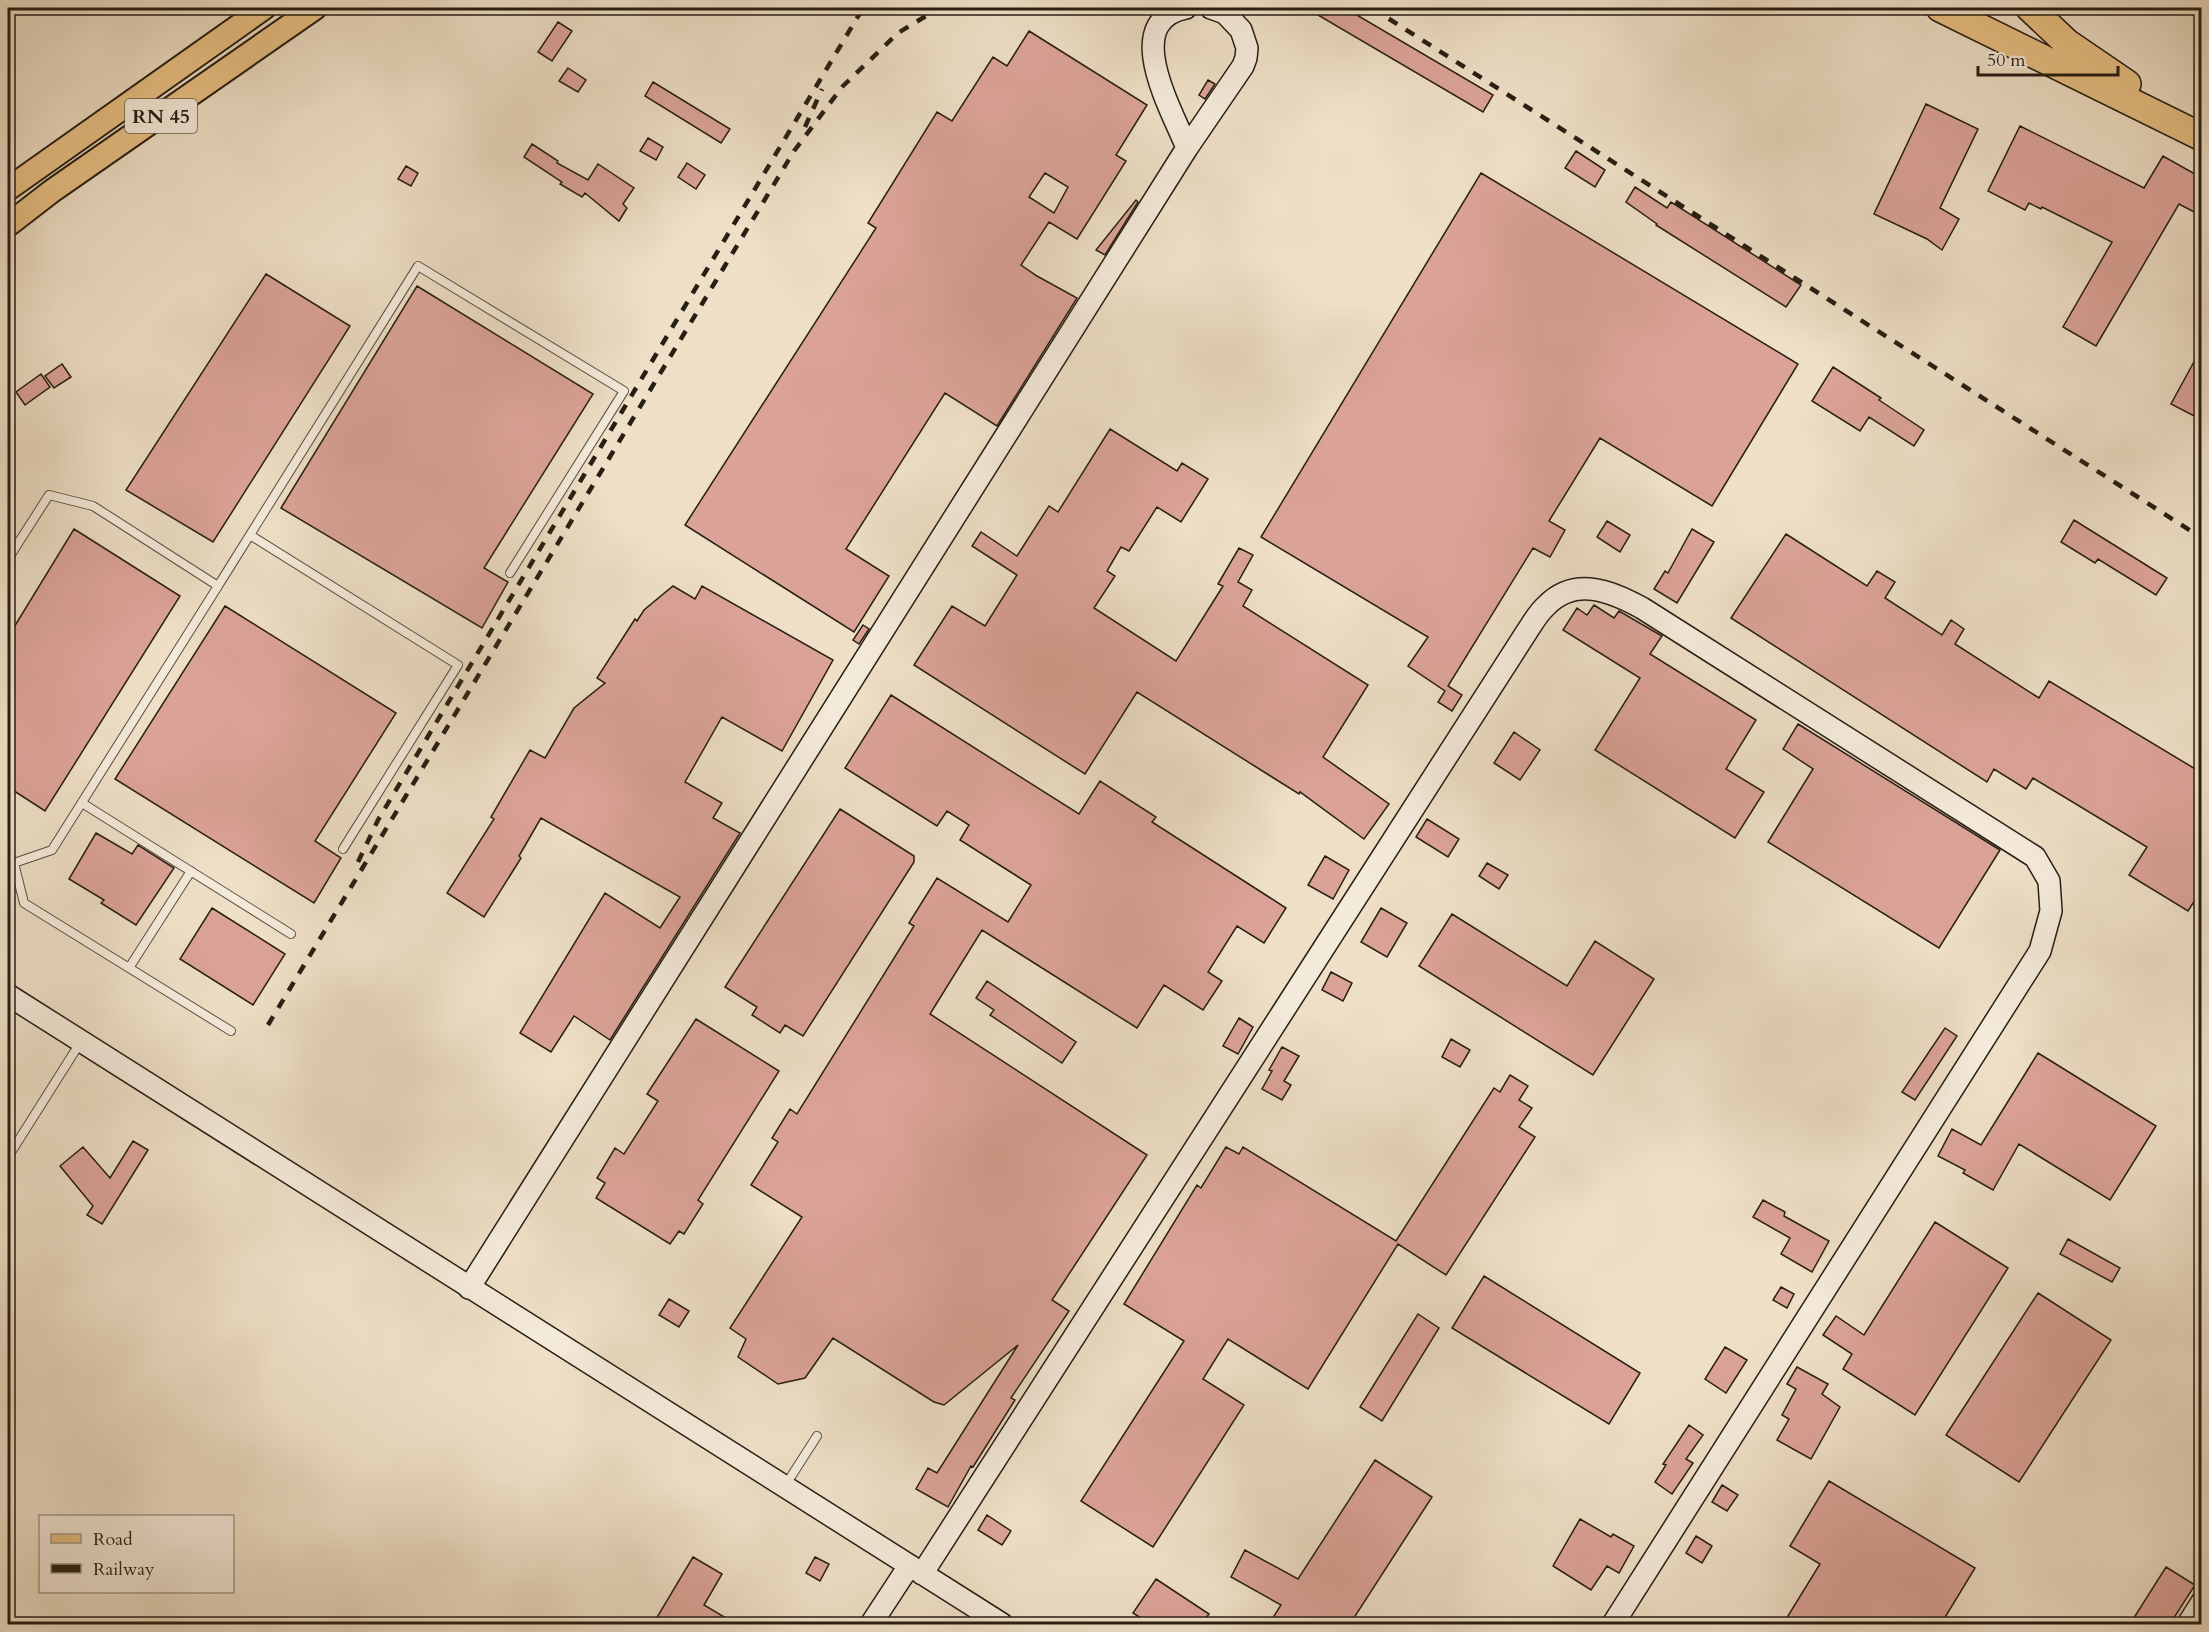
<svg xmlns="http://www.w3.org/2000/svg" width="2209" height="1632" viewBox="0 0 2209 1632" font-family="Cardo,serif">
<rect width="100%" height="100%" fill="#eedfc6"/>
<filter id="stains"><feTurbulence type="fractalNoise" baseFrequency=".00333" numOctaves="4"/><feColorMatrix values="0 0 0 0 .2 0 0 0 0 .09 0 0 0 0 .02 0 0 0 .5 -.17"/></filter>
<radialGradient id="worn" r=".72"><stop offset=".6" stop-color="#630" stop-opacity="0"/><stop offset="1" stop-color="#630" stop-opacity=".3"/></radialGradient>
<!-- building -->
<path fill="#dba397" stroke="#271e13" stroke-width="1.5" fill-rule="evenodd" d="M1306 8H1345L1493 95 1483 112Z
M558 22 572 31 552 61 538 52Z
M1029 31 1147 105 1116 155 1126 161 1077 239 1049 222 1021 265 1037 276 1077 298 997 426 945 393 846 549 889 576 854 632 685 525 876 228 868 223 937 112 952 121 993 57 1007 66ZM1045 173 1068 187 1054 213 1029 197Z
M568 68 586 80 578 92 559 81Z
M1208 80 1215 84 1205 99 1199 95Z
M653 82 730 129 721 143 645 96Z
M1926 104 1978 129 1940 208 1959 219 1942 250 1927 239 1874 214Z
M2020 126 2144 188 2163 156 2202 178V216L2179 204 2096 346 2063 327 2112 242 2042 207 2041 209 2029 203 2025 210 1988 191Z
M648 138 663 147 656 160 640 151Z
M532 144 558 161 557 163 588 180 598 164 634 188 623 204 627 208 619 221 585 193 582 197 560 184 562 182 524 157Z
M1576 151 1605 170 1595 187 1565 168Z
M687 163 705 175 696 189 678 177Z
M406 166 418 173 411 186 398 179Z
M1481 173 1798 364 1712 506 1600 438 1549 521 1565 530 1550 557 1533 548 1448 686 1462 695 1452 711 1438 702 1445 691 1408 666 1428 637 1261 537Z
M1635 187 1667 208 1671 202 1801 285 1786 307 1656 225 1657 224 1626 202Z
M1136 200 1138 202 1105 255 1096 250Z
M266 274 350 326 213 542 126 490Z
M417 286 593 394 484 568 508 582 482 628 281 508Z
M2202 347V420L2171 404Z
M62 364 71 377 54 388 45 376Z
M1833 367 1881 398 1879 400 1924 430 1914 446 1869 417 1860 431 1812 401Z
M41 374 50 387 25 405 16 392Z
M1110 429 1177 471 1182 463 1208 479 1181 522 1157 507 1129 551 1121 547 1107 571 1115 576 1094 608 1176 661 1223 586 1218 584 1239 548 1253 555 1238 582 1252 590 1243 606 1368 685 1323 757 1389 804 1364 839 1300 792 1299 794 1137 692 1085 774 914 665 952 606 985 626 1017 575 972 546 981 532 1017 556 1049 506 1058 512Z
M2074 520 2167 578 2156 595 2098 559 2095 563 2061 542Z
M1607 521 1630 535 1620 552 1597 537Z
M74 529 180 596 45 811 8 787V637Z
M1692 529 1714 542 1677 603 1654 589 1665 571 1668 573Z
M1786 534 1867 586 1877 571 1895 582 1885 598 1942 635 1951 620 1964 629 1955 644 2039 698 2049 681 2202 773V889L2188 911 2129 875 2147 847 2033 778 2026 789 1994 769 1987 782 1731 618Z
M673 586 695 599 702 586 833 660 782 751 722 717 685 782 722 803 713 818 740 833 610 1040 574 1016 551 1052 520 1033 605 893 660 928 680 897 541 818 519 856 521 858 484 917 447 893 494 819 491 817 530 750 545 758 574 708 605 683 597 678 635 619 637 621 644 610Z
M1594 605 1614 618 1619 611 1662 636 1650 654 1756 720 1726 769 1764 792 1735 838 1595 750 1640 678 1563 630 1577 608 1587 615Z
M225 606 396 713 315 841 341 858 314 903 115 779Z
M863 625 869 629 859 644 853 640Z
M891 695 1079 814 1100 781 1156 817 1152 822 1286 908 1264 943 1237 926 1208 972 1222 981 1203 1010 1164 985 1137 1028 982 930 930 1014 1147 1155 1052 1300 1069 1311 1011 1398 1015 1400 973 1467 971 1466 948 1507 916 1489 928 1468 937 1473 1018 1345 944 1405 934 1402 833 1338 805 1378 778 1384 738 1357 746 1339 730 1328 802 1217 751 1185 778 1142 772 1138 790 1109 797 1114 914 926 909 923 937 878 1008 922 1031 885 960 840 969 825 947 811 937 826 845 768Z
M1798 724 2000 850 1939 948 1768 842 1813 769 1783 749Z
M1514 732 1540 750 1520 780 1494 763Z
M840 809 914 856V862L803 1036 785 1025 780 1033 752 1015 757 1007 725 987Z
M1427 819 1459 839 1448 857 1416 837Z
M96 833 132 854 138 845 174 868 136 925 101 903 104 900 69 879Z
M1325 856 1349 870 1333 899 1308 885Z
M1487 863 1508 875 1499 889 1479 876Z
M212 908 285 954 253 1005 180 959Z
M1381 908 1407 923 1387 957 1361 942Z
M1452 914 1567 986 1595 941 1654 979 1593 1075 1419 966Z
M1331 972 1352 983 1343 1001 1322 990Z
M987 981 1076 1042 1062 1063 990 1015 994 1010 976 998Z
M1239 1018 1253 1027 1238 1054 1223 1046Z
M696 1019 779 1071 698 1200 703 1204 684 1234 679 1231 670 1244 596 1198 605 1183 597 1178 615 1148 624 1154 658 1101 647 1094Z
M1945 1028 1957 1036 1915 1100 1902 1092Z
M1451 1039 1470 1050 1460 1067 1442 1057Z
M1282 1047 1299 1056 1284 1081 1291 1085 1282 1100 1262 1089 1272 1071 1269 1070Z
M2038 1053 2156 1126 2110 1200 2019 1144 1993 1190 1963 1173 1965 1170 1938 1156 1952 1129 1981 1145Z
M1510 1075 1528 1086 1519 1100 1532 1108 1519 1127 1535 1137 1446 1275 1398 1244 1308 1389 1228 1339 1203 1379 1244 1405 1153 1547 1081 1501 1184 1341 1124 1304 1197 1185 1201 1188 1226 1147 1239 1154 1243 1147 1396 1241 1494 1088 1500 1092Z
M133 1141 148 1150 102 1224 87 1215 93 1206 60 1166 83 1147 110 1178Z
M1763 1200 1785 1212 1784 1216 1829 1241 1812 1272 1781 1254 1790 1238 1753 1217Z
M1935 1222 2008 1268 1915 1415 1843 1369 1852 1354 1823 1335 1836 1316 1864 1335Z
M2068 1239 2120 1268 2112 1282 2060 1254Z
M1484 1276 1640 1373 1609 1424 1452 1328Z
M1781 1287 1794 1294 1787 1308 1773 1300Z
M2038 1293 2111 1340 2019 1482 1946 1435Z
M669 1299 689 1311 679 1327 659 1315Z
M1418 1314 1439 1328 1382 1421 1360 1407Z
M1725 1347 1747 1360 1726 1393 1705 1379Z
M1797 1367 1828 1384 1822 1394 1840 1407 1811 1459 1777 1440 1789 1419 1782 1415 1796 1389 1787 1384Z
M1689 1425 1703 1435 1686 1459 1693 1463 1672 1494 1655 1482 1666 1465 1663 1464Z
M1375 1460 1432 1497 1350 1624H1269L1281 1605 1231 1577 1245 1550 1298 1579Z
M1829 1481 1975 1568 1941 1624H1783L1820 1564 1790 1546Z
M1722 1485 1738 1495 1727 1511 1712 1502Z
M987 1515 1011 1531 1002 1545 978 1530Z
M1580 1519 1611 1537 1613 1534 1634 1546 1619 1573 1607 1566 1591 1590 1553 1566Z
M1696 1536 1712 1546 1702 1563 1686 1553Z
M693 1557 722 1574 704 1605 736 1624H665L656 1619Z
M815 1557 829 1564 820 1581 806 1573Z
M2166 1567 2195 1585 2170 1624H2130Z
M1156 1579 1209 1614 1202 1624H1150L1133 1613Z"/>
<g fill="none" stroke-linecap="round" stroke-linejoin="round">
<defs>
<path id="lane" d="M250 535 458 665 343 849
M8 559 49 495 93 506 218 586 418 266 624 391 510 573
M82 803 291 934
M8 859 14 863 52 850 218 586
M14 863 24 903 231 1031
M129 968 191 871
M8 1157 80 1043
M785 1486 817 1436"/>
<path id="secondary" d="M1186 8C1119 21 1173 112 1187 148
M8 995 1002 1624
M469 1288 1187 148 1243 66 1246 58 1247 48 1241 30 1225 13 1211 8
M922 1574 1526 633C1532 624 1538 613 1546 606 1575 576 1611 591 1642 608L2035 857 2049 881 2051 911 2040 951 1613 1624
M871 1624 909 1566
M2188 1624 2202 1602"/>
<path id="primary" d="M8 189 264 8
M8 225 52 191 315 8"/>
<path id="highway" d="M1940 8 2202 137
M2030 8 2067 43 2127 84"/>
</defs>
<!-- lane casing -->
<use href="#lane" stroke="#594e40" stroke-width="10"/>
<!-- secondary casing -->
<use href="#secondary" stroke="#271e13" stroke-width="24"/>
<!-- primary casing -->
<use href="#primary" stroke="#271e13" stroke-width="26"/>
<!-- highway casing -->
<use href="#highway" stroke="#271e13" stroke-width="30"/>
<!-- lane -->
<use href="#lane" stroke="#f4eada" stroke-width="8"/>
<!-- secondary -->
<use href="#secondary" stroke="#f4eada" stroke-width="21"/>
<!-- primary -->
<use href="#primary" stroke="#e7c083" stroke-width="22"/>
<!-- highway -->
<use href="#highway" stroke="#e7c083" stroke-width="27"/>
<!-- rail -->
<path stroke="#271e13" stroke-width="4.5" stroke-dasharray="10 10" stroke-linecap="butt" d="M1372 8 2202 538
M805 127 822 89
M358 862 378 820 863 8
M268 1025 794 151 842 87 898 33 939 8"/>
</g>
<g text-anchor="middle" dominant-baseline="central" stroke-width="4.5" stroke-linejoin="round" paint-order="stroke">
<!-- shield labels -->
<rect fill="#f4eada" stroke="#645b4f" stroke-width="1.5" x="125" y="99" width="72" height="34" rx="4.5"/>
<g font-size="20" font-weight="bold" fill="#271e13">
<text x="161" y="116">RN 45</text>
</g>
</g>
<!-- margin -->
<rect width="2209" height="1632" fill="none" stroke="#eedfc6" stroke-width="30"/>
<rect x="9" y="9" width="2191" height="1614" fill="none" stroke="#271e13" stroke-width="3"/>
<rect x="15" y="15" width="2179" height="1602" fill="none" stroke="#271e13" stroke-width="1.5"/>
<!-- legend -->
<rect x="39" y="1515" width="195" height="78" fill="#f4eada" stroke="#a2988a" stroke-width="1.5"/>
<rect x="51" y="1534" width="30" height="9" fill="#e7c083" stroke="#a2988a" stroke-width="1.5"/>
<text x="93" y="1545" font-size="18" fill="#271e13">Road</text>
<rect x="51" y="1564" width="30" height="9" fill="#271e13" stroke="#a2988a" stroke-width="1.5"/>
<text x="93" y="1575" font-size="18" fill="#271e13">Railway</text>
<!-- scale -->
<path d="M1978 66v9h140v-9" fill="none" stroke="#271e13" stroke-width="3"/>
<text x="1987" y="66" font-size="18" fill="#271e13" stroke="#f4eada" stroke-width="4.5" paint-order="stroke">50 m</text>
<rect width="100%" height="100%" filter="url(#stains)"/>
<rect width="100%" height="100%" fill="url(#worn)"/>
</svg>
